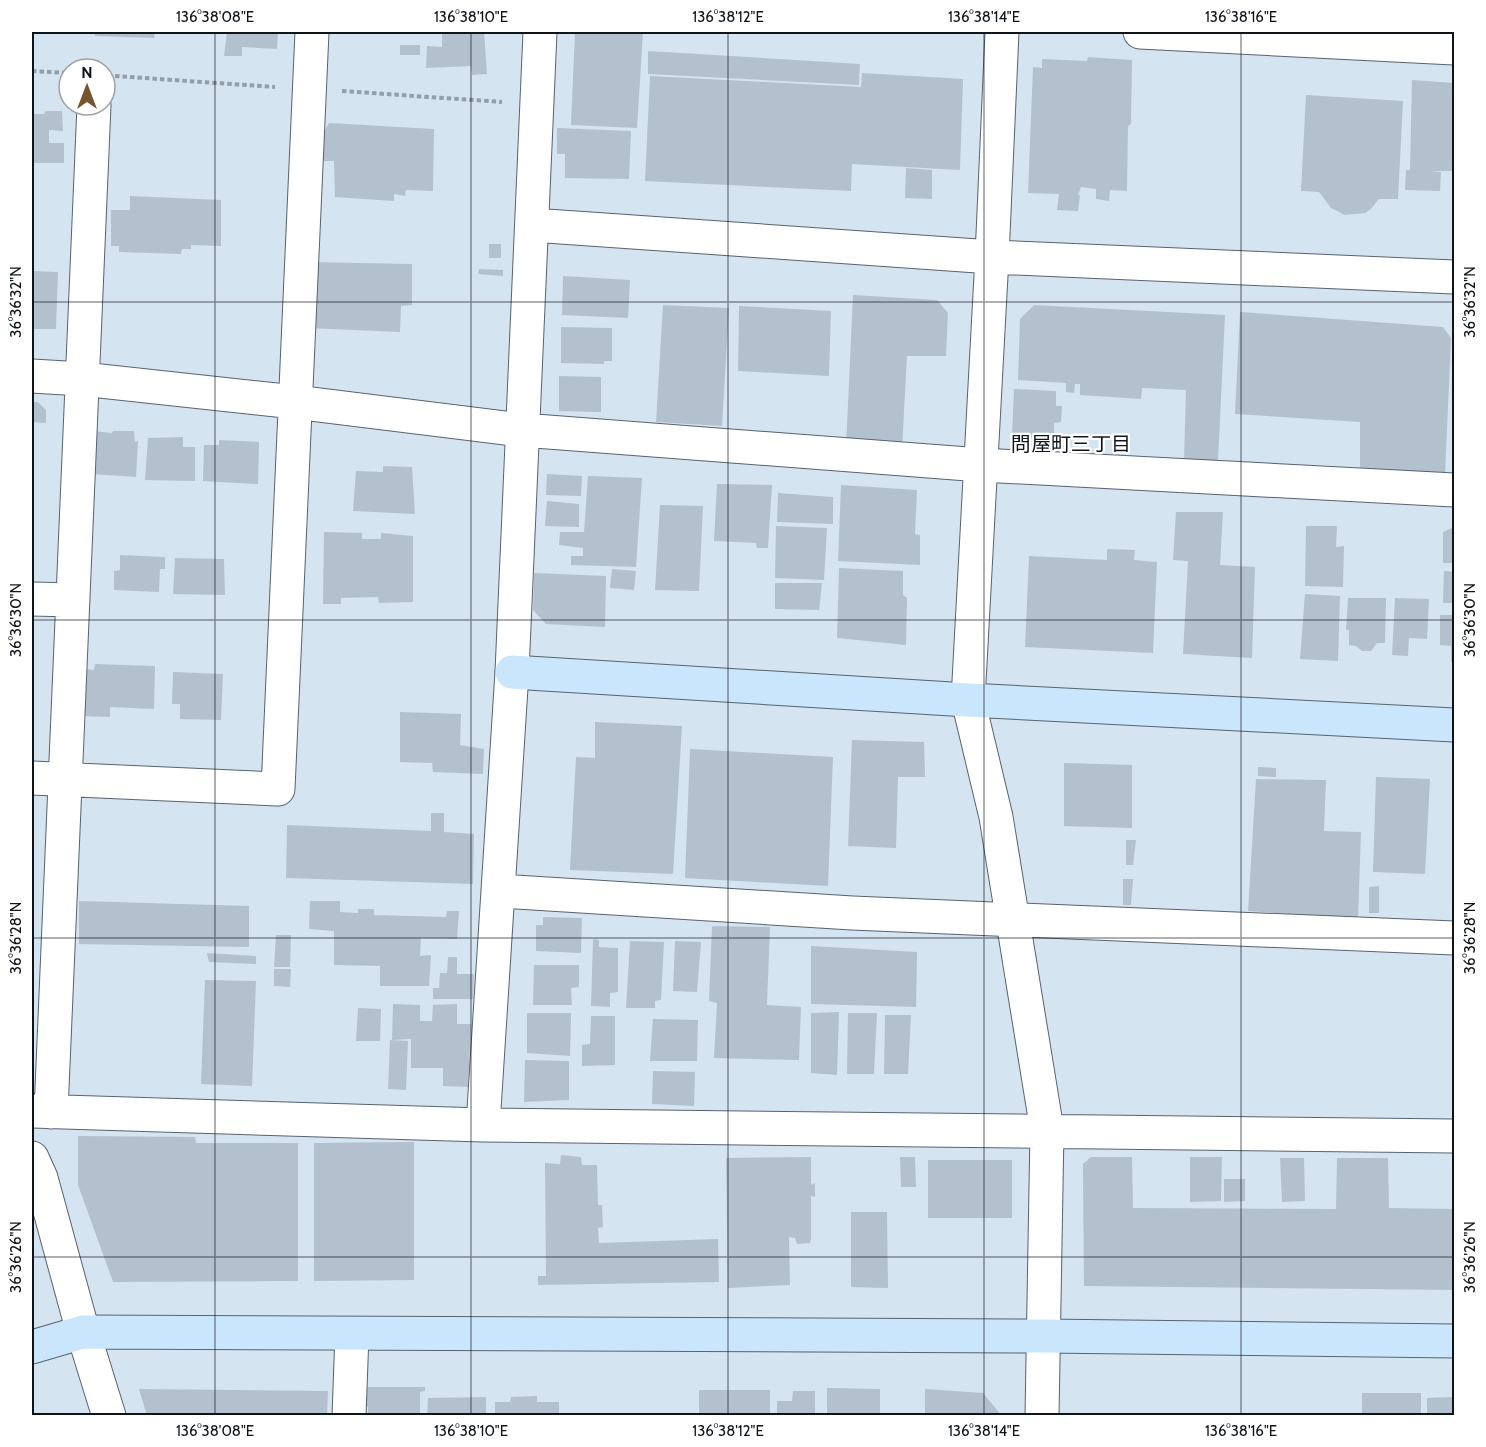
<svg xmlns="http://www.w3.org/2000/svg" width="1486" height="1447" viewBox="0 0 1486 1447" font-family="Cabin,'Noto Sans JP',sans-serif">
<rect width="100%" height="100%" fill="#d5e4f1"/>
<!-- building -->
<path fill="#b3c1ce" d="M95 32H155L154 38 95 36Z
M227 32H278L277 49 242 47V56H224Z
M442 32H484L487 74 472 75 471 66 426 68 427 46 442 47Z
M575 32H643L637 128 571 125Z
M400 45H420V55H400Z
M648 51 860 64 859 85 648 74Z
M1088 57 1132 60 1131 124 1128 126 1127 191 1110 190 1109 201 1096 199V189L1081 187 1078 195H1080L1078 211 1057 210 1059 194 1028 193 1033 67 1042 68V59L1087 61Z
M862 73 963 79 960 170 852 164 851 191 645 181 650 76 861 87Z
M1412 80 1454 83V171H1430L1441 172 1440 191 1405 190 1406 170H1410Z
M1306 95 1403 101 1398 199H1379L1371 209 1365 213 1345 215 1331 208 1319 192 1301 191Z
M46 111H62L63 131 49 130V143H64V163H32V114H44Z
M329 123 434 129 433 191 406 190 405 196 394 194V201L335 197 334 161H323L324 132Z
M557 128 631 131 629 179 565 178V154H557Z
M906 168 932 170V199L905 198Z
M130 196 221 200V246L191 245V249H182L181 254 119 252V246H111V210H130Z
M489 244H501V258H489Z
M309 262 412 264V305L401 306 400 332 307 328Z
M479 269 503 270V276L478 274Z
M32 271 58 272 56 329H32Z
M563 276 630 280 628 318 562 315Z
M853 295 937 300 948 313 946 356H907L902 449 846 447Z
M663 305 729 308 722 426 656 422Z
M1034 305 1225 315 1218 461 1184 460 1186 390 1142 388 1141 399 1080 395V384H1075L1074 393 1066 392V383L1018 380 1020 319Z
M739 306 831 311 829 376 738 371Z
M1240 312 1443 327 1451 338 1445 475 1360 472V422L1235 414Z
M561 327 612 328V361H604V364L561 363Z
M559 376 601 377V412L559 411Z
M1014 389 1056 391V406H1062L1061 422 1054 423V439L1012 437Z
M32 402H38L46 410V423L32 422Z
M93 431 112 433 113 431H134L135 442 138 441 136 477 91 474Z
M183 437V447H195V481L145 480 148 438Z
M219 440 259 442 258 484 203 481 204 445H219Z
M383 466 412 467 415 514 353 511 356 471 383 472Z
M547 474 582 476 581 496 546 495Z
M588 476 642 478 636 567 571 565V556H583V548L559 545 560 532H584Z
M717 484 772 485 768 548H757L756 543 714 541Z
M841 485 917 490 915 534 920 535V565L838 561Z
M778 493 833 497V524L777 522Z
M547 501 579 504V527L545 526Z
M660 505 703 506 699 591 655 590Z
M1176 512H1223L1220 565 1255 567 1252 658 1183 654 1188 561 1173 560Z
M776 526 827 528 824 580 775 578Z
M1306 526H1337L1336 547 1344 546 1343 587 1305 586Z
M1454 527V563H1443V532Z
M324 532 362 533V539H381V533L413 536V602L379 603 378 597 341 598V604H323Z
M1107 549 1135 550 1134 560 1157 562 1153 653 1025 647 1029 556 1107 560Z
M120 555 165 557V569H160L159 592 114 590V571L120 570Z
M175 558 224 559 225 595 173 594Z
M839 568 903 571V595L907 598 906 645 837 638Z
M612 569 636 571 634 590 610 588Z
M1444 571 1454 572V603H1443Z
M534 573 606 576 605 627 546 624 533 610Z
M775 583H822L819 610 775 609Z
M1305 594 1340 596 1338 661 1300 659Z
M1348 598H1386L1385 643H1377L1371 651H1362L1356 646 1349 645V630H1346Z
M1395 598 1429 599 1427 639 1409 638 1408 656 1392 655Z
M1440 615H1454V662H1451V646L1440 645Z
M95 664 155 666 154 709 110 707V717L83 716 86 669 94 670Z
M173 672 223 674 221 720 180 719V704H172Z
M400 712 461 714 460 745 484 749 483 774 433 772 432 763 400 762Z
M595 722 682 726 673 874 570 870 576 757 595 758Z
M852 740 924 742 925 777H898L896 848 848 846Z
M690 749 833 757 828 886 685 878Z
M1064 763 1132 765V828L1064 826Z
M1258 767 1276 768V777L1258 776Z
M1376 777 1430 779 1425 874 1373 872Z
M1256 779 1326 780 1324 831 1361 832 1358 919 1248 911Z
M431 813H444V832L474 834 473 884 286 878 287 825 431 831Z
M1126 840H1136L1133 865H1126Z
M1123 879H1133L1131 905H1123Z
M1379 886V913H1369V887Z
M79 901 249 906V947L79 944Z
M310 901H340V912L358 913V909H374V915L446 917 447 911H459L457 939 421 938 420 956 431 955 429 986H380V966L334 965V931L309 929Z
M543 917 582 918 581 953 536 951V925H543Z
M712 926 770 927 767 1005 801 1007 799 1060 714 1058 717 1003 709 1001Z
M276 935H291L290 967H274Z
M593 939 599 940V947L618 948V992L610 993V1007L591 1006Z
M630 941 664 942 661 1000 655 1001V1008H626Z
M675 941 701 942 697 992 673 991Z
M811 946 917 952 916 1007 811 1004Z
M207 953 256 956V964L209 962Z
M448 957H457V974H474L473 999H433V988H439L440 973H447Z
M534 965H579V987L571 988 572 1005H533Z
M274 969H291L290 987 274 986Z
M205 980 256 981 252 1086 201 1084Z
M393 1004 420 1005V1021H432L433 1005 457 1004V1024H471L468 1087 443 1086V1068H411V1039L392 1040Z
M358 1008 381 1009 380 1041H356Z
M839 1012 837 1075 811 1073V1013Z
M527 1013H571L570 1056 527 1053Z
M848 1013H877L874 1074H847Z
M885 1015H911L908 1074H884Z
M591 1016H615V1065L582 1066V1045L590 1044Z
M653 1019 698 1020 697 1061H650Z
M390 1040 408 1041 406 1090 388 1089Z
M525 1060 569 1061V1100L524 1102Z
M653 1071 695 1072 694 1106 652 1104Z
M78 1136 195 1137 196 1143H298V1281L113 1282 78 1185Z
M414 1142V1280L314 1281V1143Z
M561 1155 581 1157 582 1165H597L598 1205H602L603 1227 598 1228 599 1243 718 1239 719 1282 538 1285V1276H546L545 1163 560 1164Z
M811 1157V1185L815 1183V1197L811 1196V1239L810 1243 797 1244 795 1238 789 1237 790 1285 728 1288 726 1158Z
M900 1157H915L916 1187H901Z
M1091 1157H1132L1133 1208 1336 1209 1337 1158H1388L1389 1208 1454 1209V1290L1084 1286 1083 1164Z
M1190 1157H1222L1221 1201 1190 1202Z
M1280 1158H1304L1305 1201 1282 1202Z
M928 1160H1012V1218H928Z
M1224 1179H1245V1201L1224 1202Z
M851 1212H887L888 1288 851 1287Z
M366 1387H425V1391L420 1392V1416H368V1407L365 1406Z
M827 1388 880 1389V1416H827Z
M139 1389 328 1391 327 1416H147Z
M925 1389 983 1393 1002 1416H925Z
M699 1390H770V1416H699Z
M793 1391H815V1416H777V1401H792Z
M1362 1393H1421V1416H1362Z
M537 1396V1402H559V1416H495V1402H510L511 1397Z
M486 1397V1416H427L428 1398Z
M1454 1397V1416H1427V1398Z"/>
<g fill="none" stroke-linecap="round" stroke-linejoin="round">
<defs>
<path id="street" d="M1002 32 992 257 968 700 996 817 1047 1130 1042 1416
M1140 32 1454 48
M532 225 992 257 1454 277
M32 376 82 379 295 402 522 430 981 465 1454 490
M32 599 73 600
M32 778 278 789 312 32
M499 891 852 913 1454 938
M32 1111 483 1125 1454 1136
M51 1112 94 105
M483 1125 512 672 540 32
M32 1158 41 1178 83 1332 109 1416
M349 1416 352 1334"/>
<path id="secondary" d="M512 672 968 700 1454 725
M32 1347 83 1332 1044 1336 1454 1341"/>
</defs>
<!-- street casing -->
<use href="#street" stroke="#57636f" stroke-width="35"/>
<!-- secondary casing -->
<use href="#secondary" stroke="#57636f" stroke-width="35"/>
<!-- path -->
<path stroke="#929ea8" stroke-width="4" stroke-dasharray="4.5 3" stroke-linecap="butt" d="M32 71 69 73
M115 76 275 87
M342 91 502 102"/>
<!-- street -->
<use href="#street" stroke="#fff" stroke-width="33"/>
<!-- secondary -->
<use href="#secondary" stroke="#c9e6fd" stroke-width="33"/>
</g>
<!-- ticks -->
<path fill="none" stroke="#0f1419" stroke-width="1.5" stroke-opacity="0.45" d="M215 32V1416M471 32V1416M728 32V1416M984 32V1416M1241 32V1416M32 302H1454M32 620H1454M32 938H1454M32 1257H1454"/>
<g text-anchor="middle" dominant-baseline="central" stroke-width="4.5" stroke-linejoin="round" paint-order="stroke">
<!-- neighbourhood labels -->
<g font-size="20" fill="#0f1419" stroke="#fff">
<text x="1071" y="444">問屋町三丁目</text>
</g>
</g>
<!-- border -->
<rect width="1486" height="1447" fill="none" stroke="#ffffff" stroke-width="66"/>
<!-- north arrow -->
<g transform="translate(87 87)"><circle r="28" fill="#ffffff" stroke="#9fa1a3" stroke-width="1.5"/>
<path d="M0-4.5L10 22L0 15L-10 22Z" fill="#78542e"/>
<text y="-9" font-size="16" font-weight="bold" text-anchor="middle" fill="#0f1419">N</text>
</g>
<rect x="33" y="33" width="1420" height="1381" fill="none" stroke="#0f1419" stroke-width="2"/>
<g font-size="15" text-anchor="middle" fill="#0f1419">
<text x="215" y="22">136°38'08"E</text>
<text x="471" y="22">136°38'10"E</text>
<text x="728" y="22">136°38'12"E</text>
<text x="984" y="22">136°38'14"E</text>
<text x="1241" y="22">136°38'16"E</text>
<text transform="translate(16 302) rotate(-90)" y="5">36°36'32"N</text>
<text transform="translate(1470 302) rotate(-90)" y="5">36°36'32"N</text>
<text transform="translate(16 620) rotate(-90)" y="5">36°36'30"N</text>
<text transform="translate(1470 620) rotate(-90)" y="5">36°36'30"N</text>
<text transform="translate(16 938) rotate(-90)" y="5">36°36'28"N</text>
<text transform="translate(1470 938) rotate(-90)" y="5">36°36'28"N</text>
<text transform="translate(16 1257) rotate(-90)" y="5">36°36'26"N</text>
<text transform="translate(1470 1257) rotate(-90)" y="5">36°36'26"N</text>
<text x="215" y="1436">136°38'08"E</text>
<text x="471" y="1436">136°38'10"E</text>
<text x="728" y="1436">136°38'12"E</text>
<text x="984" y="1436">136°38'14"E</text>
<text x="1241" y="1436">136°38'16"E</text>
</g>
</svg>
